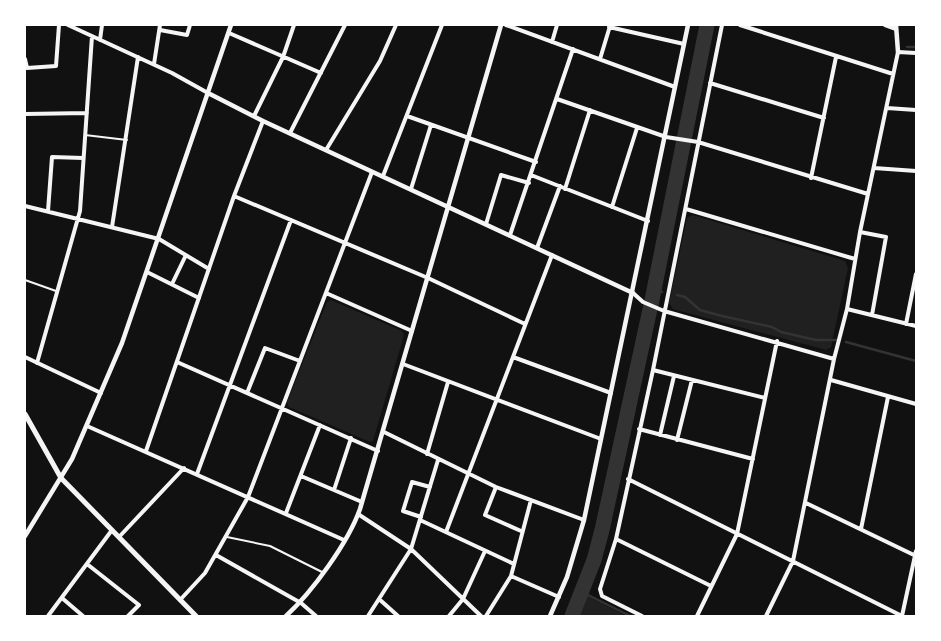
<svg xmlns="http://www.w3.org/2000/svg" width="941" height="641" viewBox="0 0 941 641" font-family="'Public Sans',sans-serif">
<rect width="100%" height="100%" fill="#111"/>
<!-- green -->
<path fill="#202020" d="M693 215 845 261 848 268 831 347 826 350 673 309 669 303 687 218Z
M331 300 402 331 404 335 373 441 370 442 289 407 287 402 327 302Z
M587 596 626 616H580Z"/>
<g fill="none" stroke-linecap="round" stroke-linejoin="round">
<!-- stream -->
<path stroke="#333" stroke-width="2.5" d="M907 47H916
M653 288 662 292
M677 295 685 297 700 310 722 316 772 327 781 332 816 340H837
M846 342 916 361
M582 592 630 616"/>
<!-- river -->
<path stroke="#333" stroke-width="15" d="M572 616 594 560 602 530 652 300 707 25"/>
<!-- service -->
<path stroke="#f5f5f5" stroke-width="2" d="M85 135 127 140
M25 280 56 291
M227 537 270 546 322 572"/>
<!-- minor -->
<path stroke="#f5f5f5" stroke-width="4" d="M68 25 172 73 208 93
M506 25 675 87
M740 25 893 74
M885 25 896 29
M609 27 684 44
M160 30 187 35 190 25
M229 33 321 73
M100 40 102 25
M552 42 557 25
M25 59 27 68 56 66 59 25
M600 59 610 26
M154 64 160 25
M710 83 824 118
M557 99 666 137 698 142 868 194
M887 108 916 110
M25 114 87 113
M254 116 283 57 294 25
M407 116 536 162
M290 133 345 25
M326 150 380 61 396 25
M874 168 916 171
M531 175 648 221
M383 176 442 25
M811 178 836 57
M411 189 431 125
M565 189 590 110
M234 196 428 278 525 324
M25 206 159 239 209 269
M612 207 637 128
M686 209 855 259
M48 211 52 157 83 158
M486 224 501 175 529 183
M112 227 138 57
M860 232 886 237 872 315
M510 235 573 49
M537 248 560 186
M147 272 199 298
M172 284 186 255
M326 293 412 331
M633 293 643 302 664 311 834 359
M847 309 916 326
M906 324 916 274
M25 357 101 393
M513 357 611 393
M177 362 378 451
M37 363 80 211 92 36
M403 364 601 439
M653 370 765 398
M831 380 916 404
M247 393 265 348 300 361
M87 426 344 540
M639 429 753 459
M384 432 496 487 584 520
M660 435 674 376
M677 440 692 380
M146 451 234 196 263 121
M427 454 448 382
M197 474 291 220
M301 476 362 502
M628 479 902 616
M496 487 485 515 521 531
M334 490 351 438
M806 503 916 556
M286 513 320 425
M358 514 411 549 481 616
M421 517 403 511 412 482 430 487
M420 520 514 564
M861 529 888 397
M446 532 552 255
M119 537 184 468
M616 539 711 586
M216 555 301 603 316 616
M87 564 139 605 128 616
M511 576 559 597
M62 598 83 616
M379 599 398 616
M180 600 205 573 248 497 372 172
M48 616 112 530
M368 616 411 549 438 460
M449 616 463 599 485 551
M486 616 511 576 531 500
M642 616 602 596 600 589 616 539 653 370 722 25
M697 616 737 534 777 341
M766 616 793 561 834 359 847 309 860 232 898 52 916 53
M902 616 916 551"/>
<!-- tertiary -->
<path stroke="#f5f5f5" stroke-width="4.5" d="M896 25 898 52
M208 93 263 121 633 293
M25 536 72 459 122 343 231 25
M286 616C312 592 348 543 360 509L501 25
M550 616 567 577 584 520 688 25"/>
<!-- secondary -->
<path stroke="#f5f5f5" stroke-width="5" d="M25 414 61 478 196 616"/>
</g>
<!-- border -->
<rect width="941" height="641" fill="none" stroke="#ffffff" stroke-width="52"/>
</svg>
